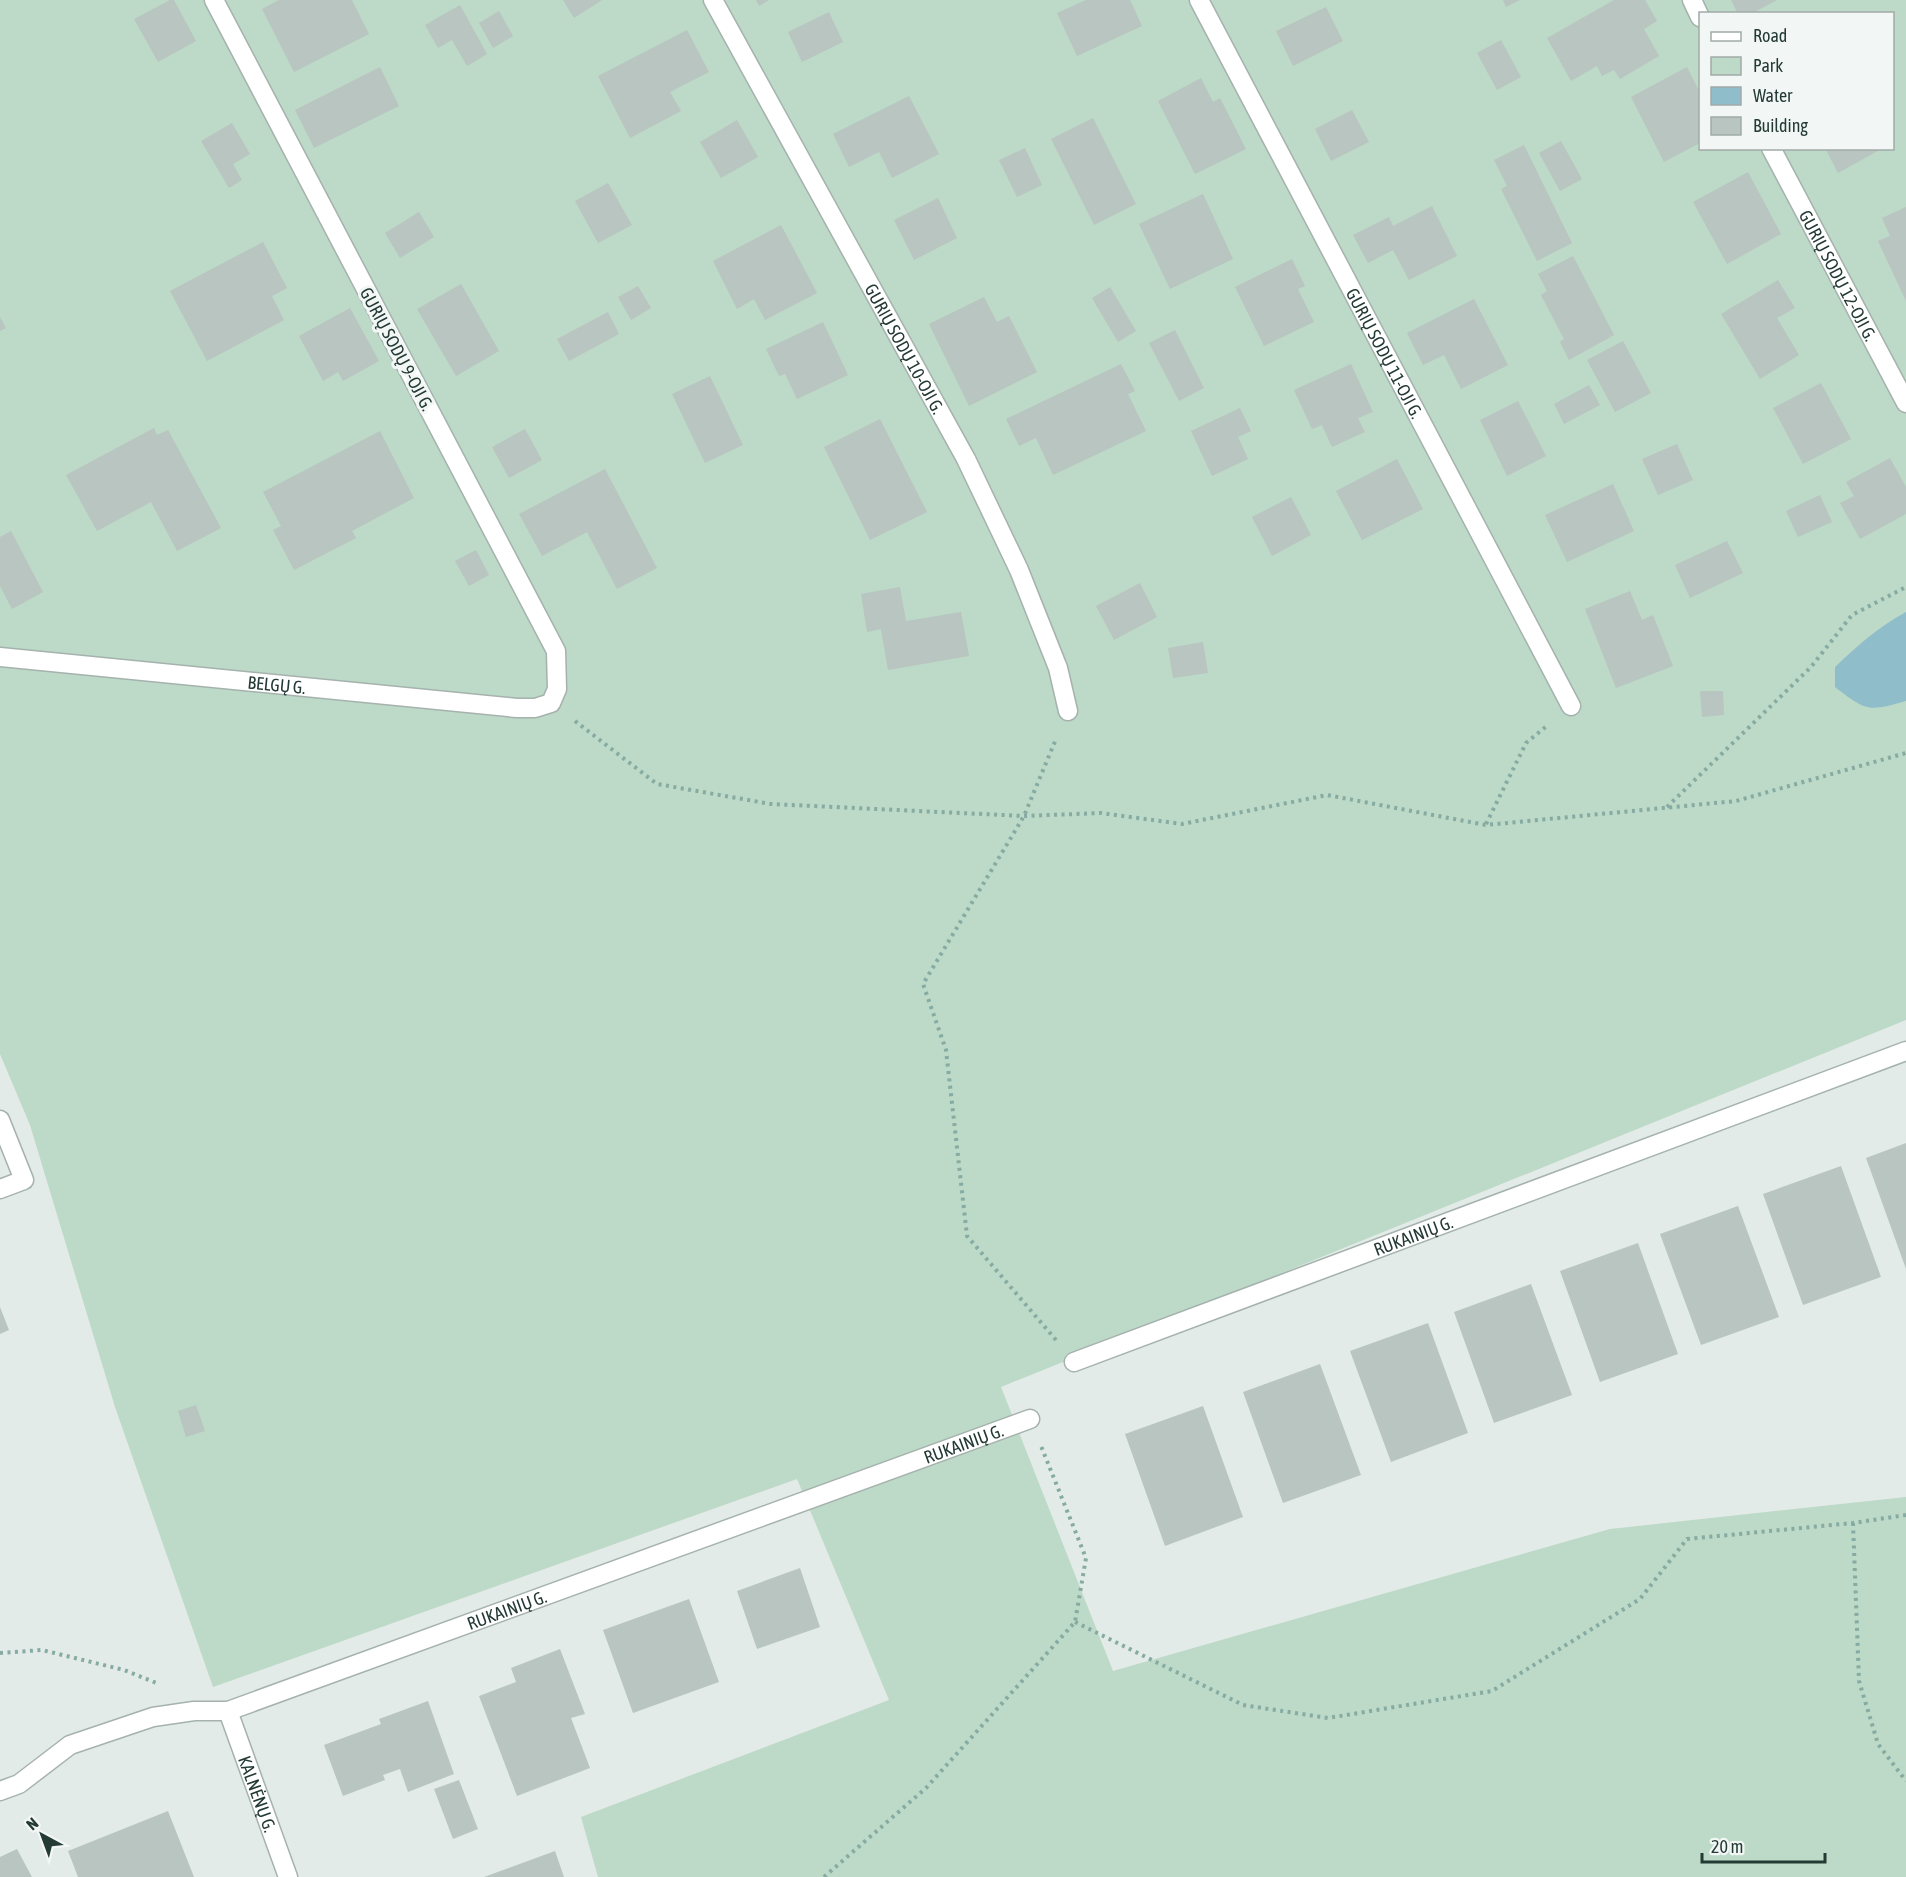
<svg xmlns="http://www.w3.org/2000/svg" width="1906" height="1877" viewBox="0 0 1906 1877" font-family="'Asap Condensed',sans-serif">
<rect width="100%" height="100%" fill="#e2ebe7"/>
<!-- green -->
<path fill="#bdd9c7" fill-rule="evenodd" d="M0 0H1906V1020L1001 1387 1113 1671 1610 1529 1906 1497V1877H598L581 1817 889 1700 797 1479 213 1687 115 1407 30 1125 0 1054ZM1700 14H1892V148H1700Z"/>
<!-- water -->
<path fill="#8fbdca" d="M1906 612V701C1868 712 1866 711 1835 687V667C1858 645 1877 628 1906 612Z"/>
<!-- building -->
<path fill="#b8c5c0" d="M170 0H174L196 41 158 62 134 19Z
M279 0H352L369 34 294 72 262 9Z
M563 0H602L574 18Z
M756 0H769L759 6Z
M1086 0H1130L1142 26 1077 56 1057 13Z
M1503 0H1520L1506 7Z
M1614 0H1645L1657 21 1644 29 1659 56 1620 79 1614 70 1602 76 1597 66 1571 81 1547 38Z
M1731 0H1777L1751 14H1738Z
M460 5 487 54 467 66 452 40 438 48 425 25Z
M1326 7 1343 41 1293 66 1276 31Z
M499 11 513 36 493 48 479 23Z
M829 12 843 42 802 62 788 32Z
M687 30 709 72 670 92 681 111 630 138 598 76Z
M1501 40 1521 77 1497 90 1477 53Z
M380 67 399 106 314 148 295 110Z
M1687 67 1700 93V143L1664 162 1631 97Z
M1201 78 1213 102 1220 98 1246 149 1195 174 1158 101Z
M909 96 939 154 892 178 879 152 849 167 833 134Z
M1352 110 1369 142 1331 161 1315 129Z
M1093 118 1136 204 1094 225 1051 139Z
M737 120 758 157 721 178 700 142Z
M232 123 250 154 233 164 242 180 229 188 201 141Z
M1561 141 1582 179 1560 191 1539 153Z
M1524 145 1572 243 1537 261 1501 189 1507 186 1494 160Z
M1025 148 1042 185 1017 197 999 160Z
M1825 148H1883L1838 173Z
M1748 172 1781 234 1727 264 1693 202Z
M608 183 632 225 598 243 575 201Z
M1203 194 1233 259 1170 289 1139 224Z
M938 198 957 238 914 260 894 220Z
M1432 206 1457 256 1409 280 1393 250 1368 263 1353 235 1389 217 1393 226Z
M1906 207V301L1878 241 1890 236 1882 218Z
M419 212 434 237 400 258 385 233Z
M781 225 817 293 765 320 754 299 737 309 713 261Z
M263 242 287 288 272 296 284 320 207 361 170 291Z
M1573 256 1614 335 1569 360 1560 342 1564 339 1541 295 1547 291 1538 274Z
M1292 259 1305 286 1298 289 1314 322 1264 346 1235 287Z
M1778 280 1795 308 1777 318 1799 355 1760 379 1721 314Z
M461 284 499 351 456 376 417 309Z
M638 286 651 308 631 320 618 297Z
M1110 287 1136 331 1118 342 1092 298Z
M984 297 997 322 1009 316 1037 372 969 406 929 324Z
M1474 299 1508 365 1461 389 1444 355 1423 365 1407 333Z
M350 308 379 361 343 381 338 372 323 381 299 336Z
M608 312 619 334 569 361 557 339Z
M0 317 6 328 0 331Z
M823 322 848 375 797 399 785 374 779 376 766 349Z
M1175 330 1204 388 1179 401 1149 343Z
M1623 341 1651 393 1615 412 1587 360Z
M1121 364 1135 391 1128 394 1146 431 1053 475 1036 438 1019 446 1006 419Z
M1351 364 1373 412 1358 418 1365 432 1332 447 1322 425 1312 429 1294 390Z
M710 376 743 445 705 463 672 394Z
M1821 383 1851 439 1803 464 1773 408Z
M1589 385 1600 405 1564 424 1554 404Z
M1518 401 1546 456 1507 476 1480 420Z
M1240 408 1251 431 1238 437 1248 459 1212 476 1191 431Z
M880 419 927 512 870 540 824 447Z
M154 428 157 435 168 430 221 528 177 551 151 502 97 531 66 475Z
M525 429 542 460 509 478 492 447Z
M380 431 414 498 352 531 356 538 294 570 273 530 281 526 263 492Z
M1677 444 1693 480 1658 495 1642 459Z
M1890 458 1906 487V514L1860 539 1840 503 1854 496 1846 482Z
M1397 459 1423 509 1362 540 1336 491Z
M605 469 657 568 617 589 587 532 542 556 519 514Z
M1613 484 1634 531 1567 562 1545 515Z
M1820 495 1832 522 1798 537 1786 511Z
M1291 497 1311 535 1272 556 1252 517Z
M11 531 43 592 12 609 0 586V537Z
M1727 541 1743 573 1690 598 1675 565Z
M476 550 489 575 469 586 455 561Z
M1140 583 1157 617 1114 640 1096 606Z
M900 587 906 621 961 612 969 656 888 670 881 629 867 632 861 594Z
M1630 591 1642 620 1653 615 1673 666 1616 688 1585 609Z
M1203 642 1208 673 1173 678 1168 648Z
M1700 691H1723L1724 715 1702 717Z
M1906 1143V1269L1866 1158Z
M1841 1166 1881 1277 1803 1305 1763 1194Z
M1738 1206 1779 1317 1701 1345 1660 1234Z
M1638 1243 1678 1354 1600 1382 1560 1271Z
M1531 1284 1572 1395 1494 1423 1454 1312Z
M0 1307 9 1330 0 1334Z
M1428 1323 1468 1433 1391 1462 1350 1351Z
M1320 1364 1361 1475 1283 1503 1243 1392Z
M196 1405 205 1431 186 1437 178 1411Z
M1203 1406 1243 1517 1165 1546 1125 1434Z
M800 1568 820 1627 757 1649 737 1591Z
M689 1599 719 1682 633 1713 603 1630Z
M560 1649 585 1714 571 1718 590 1768 517 1796 479 1696 516 1682 511 1668Z
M428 1701 454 1774 408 1792 400 1769 383 1775 385 1780 343 1796 324 1745 381 1724 379 1719Z
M459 1780 478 1829 453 1839 434 1789Z
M168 1811 194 1877H78L68 1851Z
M17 1849 32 1877H0V1857Z
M555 1851 564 1877H484Z"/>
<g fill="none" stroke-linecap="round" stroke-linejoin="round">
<defs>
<g id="street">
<path id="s1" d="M713 0 966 459 1019 570 1058 668 1068 711"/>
<path id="s2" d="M1199 0 1571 706"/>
<path d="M1692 0 1700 17"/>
<path id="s3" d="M1771 148 1906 403"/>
<path id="s4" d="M0 657 517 708H535L551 703 557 689 556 651 214 0"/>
<path d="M0 1120 24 1180 0 1189"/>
<path id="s5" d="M1074 1362 1906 1051"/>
<path id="s6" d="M228 1711 288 1877"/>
<path id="s7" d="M0 1791 19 1784 70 1745 153 1717 194 1711H228L1030 1419"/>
</g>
</defs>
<!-- street casing -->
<use href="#street" stroke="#a5b2ae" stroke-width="21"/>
<!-- path -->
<path stroke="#86aba2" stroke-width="4" stroke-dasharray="3 4.5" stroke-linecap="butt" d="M575 721 657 784 771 804 1024 816 1101 813 1182 824 1327 795 1486 825 1736 801 1906 753
M1667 807 1811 667 1852 615 1906 587
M1486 824 1526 743 1548 725
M1056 1340 967 1236 946 1050 923 984 1024 816 1056 739
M1853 1523 1859 1681 1878 1744 1906 1781
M1075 1622 1243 1705 1328 1718 1492 1691 1640 1599 1687 1539 1853 1523 1906 1515
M0 1653 42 1650 124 1670 159 1684
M824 1877 926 1788 1075 1622 1086 1558 1041 1446"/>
<!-- street -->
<use href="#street" stroke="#fff" stroke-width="18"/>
</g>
<g text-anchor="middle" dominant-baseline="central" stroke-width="6" stroke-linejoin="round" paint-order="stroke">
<!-- street labels -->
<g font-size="18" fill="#243a35" stroke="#f2f7f5">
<text stroke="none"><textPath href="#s3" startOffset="144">GURIŲ SODŲ 12-OJI G.</textPath></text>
<text transform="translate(397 349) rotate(62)">GURIŲ SODŲ 9-OJI G.</text>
<text stroke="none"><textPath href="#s1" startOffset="398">GURIŲ SODŲ 10-OJI G.</textPath></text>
<text stroke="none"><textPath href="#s2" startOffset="399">GURIŲ SODŲ 11-OJI G.</textPath></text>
<text stroke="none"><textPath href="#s4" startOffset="278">BELGŲ G.</textPath></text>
<text stroke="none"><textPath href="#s5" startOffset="362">RUKAINIŲ G.</textPath></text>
<text stroke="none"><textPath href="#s7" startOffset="1030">RUKAINIŲ G.</textPath></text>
<text stroke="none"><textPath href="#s7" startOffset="544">RUKAINIŲ G.</textPath></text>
<text stroke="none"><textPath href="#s6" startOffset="88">KALNĖNŲ G.</textPath></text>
</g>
</g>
<!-- legend -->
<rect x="1699" y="12" width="195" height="138" fill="#f2f7f5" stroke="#a0aba8" stroke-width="1.5"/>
<rect x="1711" y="32" width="30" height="9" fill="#ffffff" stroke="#a0aba8" stroke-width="1.5"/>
<text x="1753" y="42" font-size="18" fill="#243a35">Road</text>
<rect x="1711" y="57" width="30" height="18" fill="#bdd9c7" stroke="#a0aba8" stroke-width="1.5"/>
<text x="1753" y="72" font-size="18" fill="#243a35">Park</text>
<rect x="1711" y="87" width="30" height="18" fill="#8fbdca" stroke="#a0aba8" stroke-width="1.5"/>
<text x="1753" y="102" font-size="18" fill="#243a35">Water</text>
<rect x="1711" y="117" width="30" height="18" fill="#b8c5c0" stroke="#a0aba8" stroke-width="1.5"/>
<text x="1753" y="132" font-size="18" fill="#243a35">Building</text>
<!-- north arrow -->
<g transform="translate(42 1835) rotate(319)" stroke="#f2f7f5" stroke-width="4.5" paint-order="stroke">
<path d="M0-4.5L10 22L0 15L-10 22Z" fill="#243a35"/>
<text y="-9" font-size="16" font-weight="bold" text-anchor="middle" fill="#243a35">N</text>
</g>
<!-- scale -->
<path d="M1702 1853v9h123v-9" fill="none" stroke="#243a35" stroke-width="3"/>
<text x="1711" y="1853" font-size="18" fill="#243a35" stroke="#f2f7f5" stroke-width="4.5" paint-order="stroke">20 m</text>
</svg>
